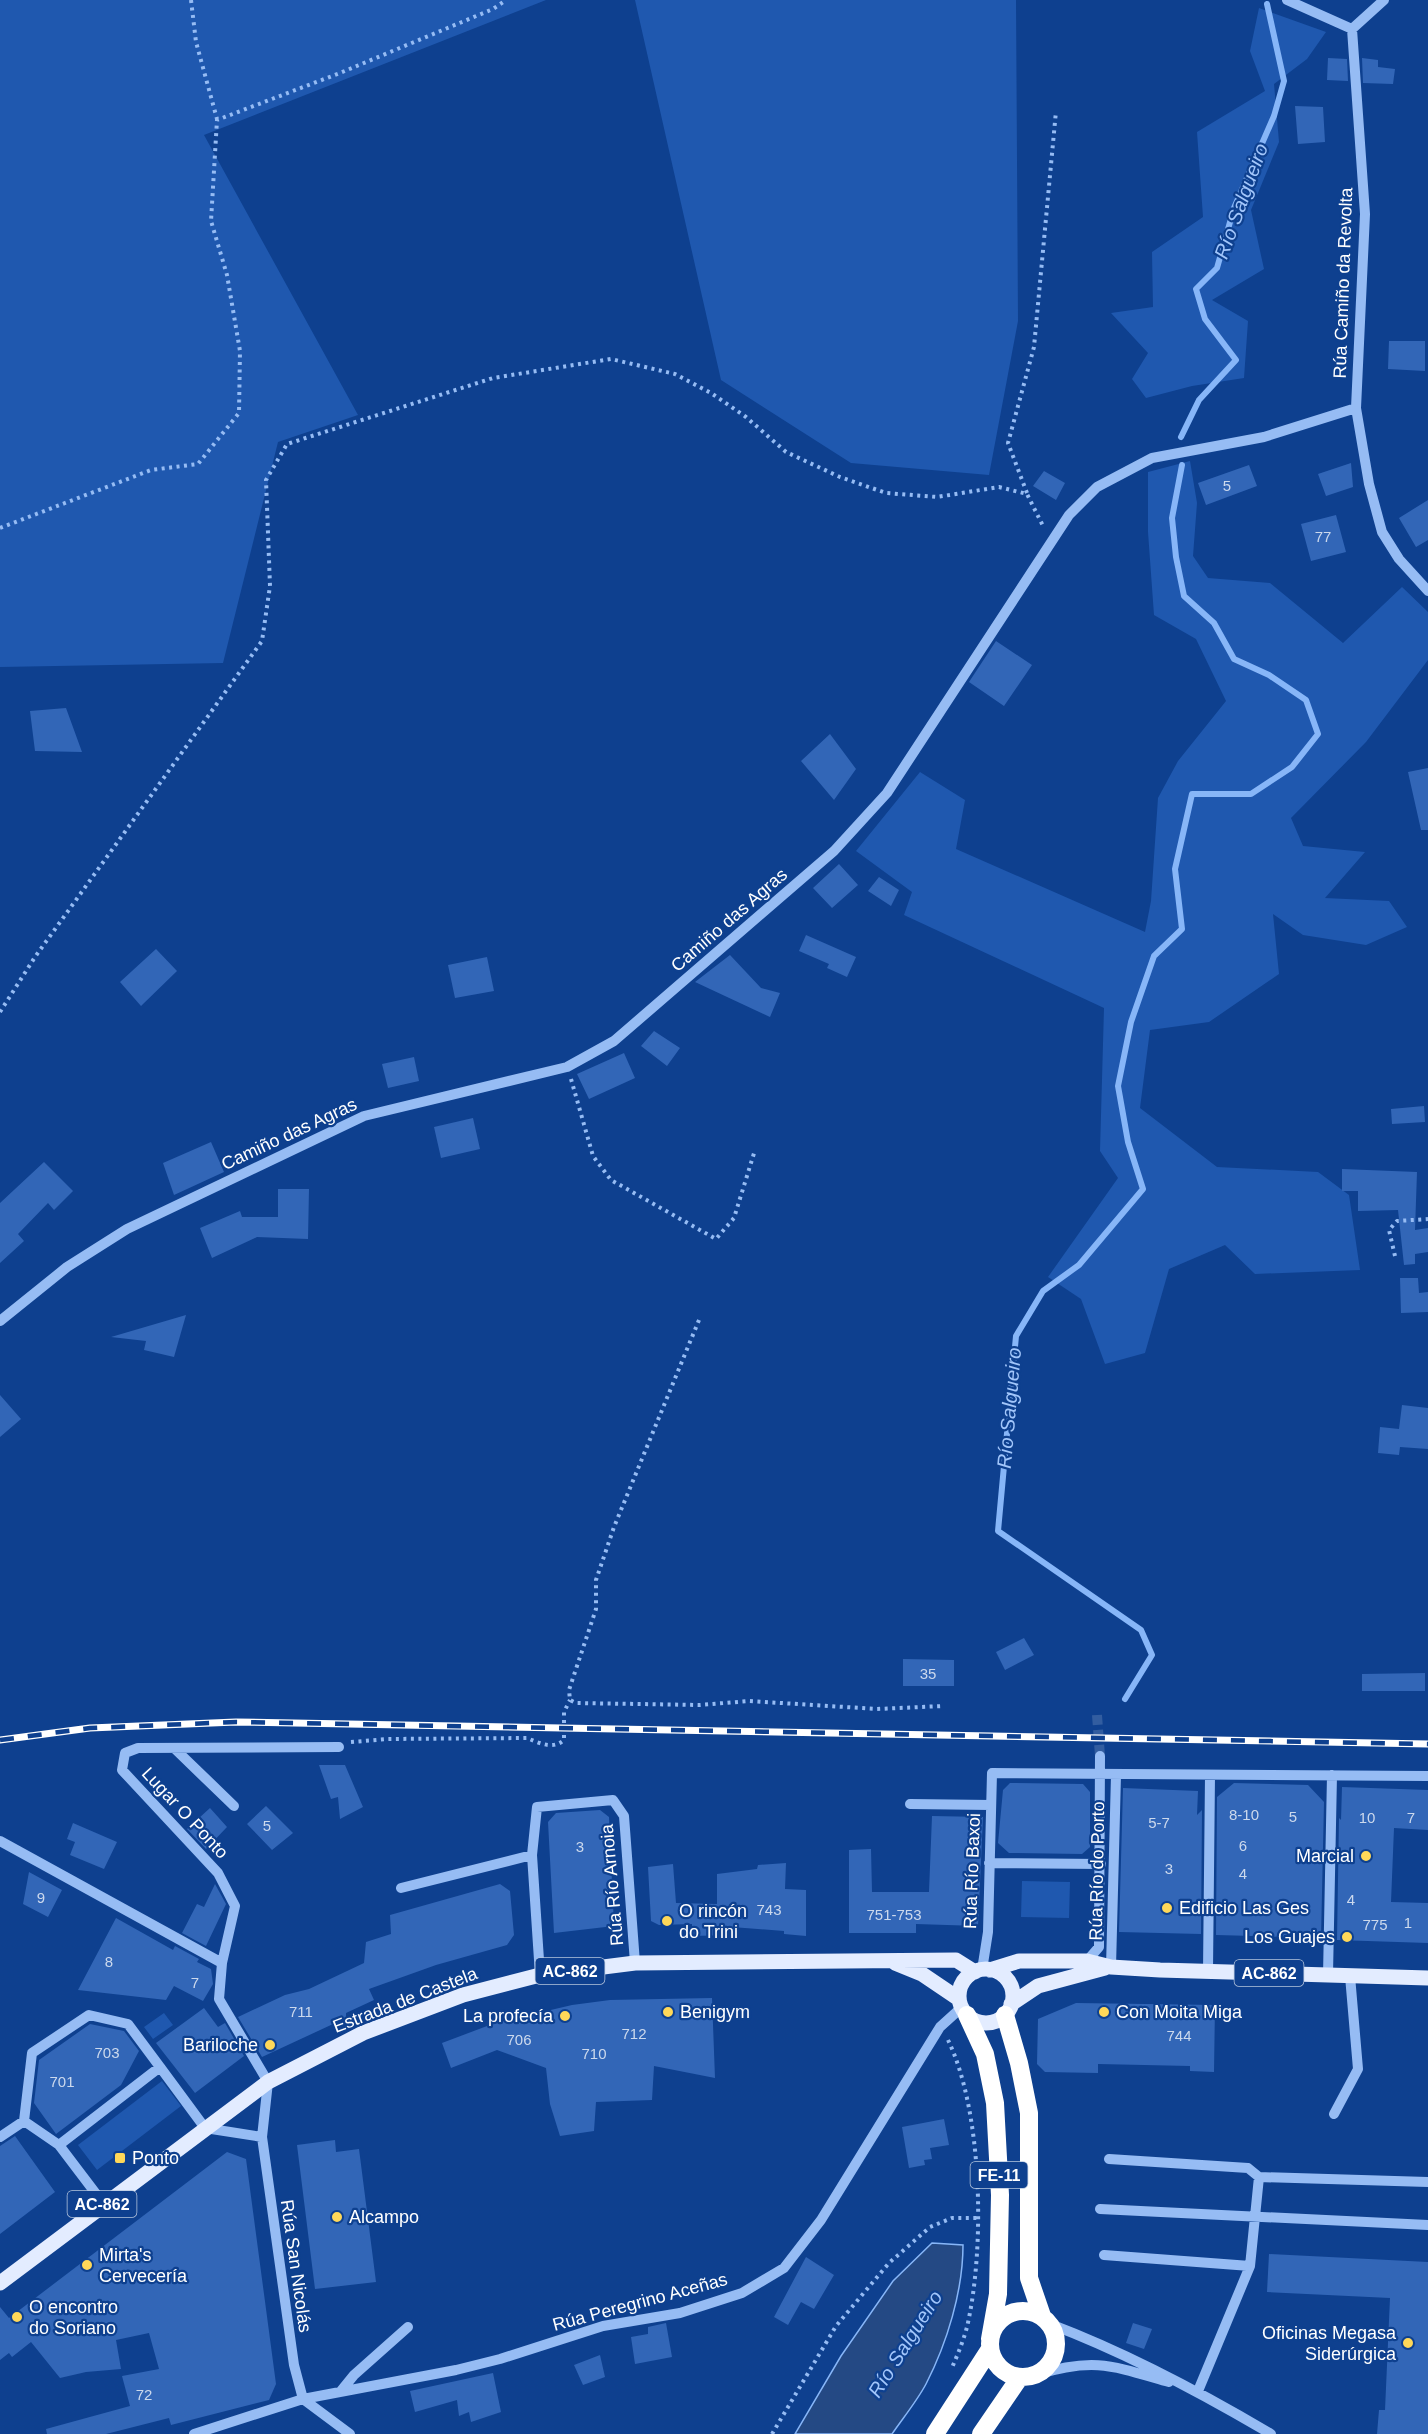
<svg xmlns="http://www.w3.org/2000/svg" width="1428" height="2434" viewBox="0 0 1428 2434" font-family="Arial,sans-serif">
<rect width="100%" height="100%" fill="#0e408f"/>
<!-- green -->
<path fill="#1f58af" d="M0 0H546L204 135 358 415 278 442 223 663 0 667Z
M635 0H1016L1018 321 989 475 851 463 721 380Z
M1259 8 1326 32 1307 59 1274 84 1279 142 1251 210 1264 269 1212 300 1248 321 1244 378 1192 386 1146 398 1132 379 1148 353 1111 313 1153 307 1152 252 1203 217 1197 132 1265 91 1250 51Z
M1190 461 1197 503 1193 556 1208 578 1270 583 1343 643 1402 587 1428 612V660L1366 742 1291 818 1303 846 1365 852 1325 898 1389 901 1407 927 1366 945 1303 935 1273 914 1279 974 1209 1022 1150 1030 1140 1108 1217 1167 1318 1172 1349 1195 1360 1270 1255 1274 1225 1245 1169 1269 1145 1353 1105 1364 1081 1299 1048 1277 1118 1178 1100 1151 1104 1008 904 915 912 892 856 851 920 772 965 800 956 849 1145 932 1151 901 1158 798 1178 761 1226 701 1196 639 1154 615 1148 532V472Z
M1022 1881 1070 1882 1069 1918 1021 1917Z
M164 2013 173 2025 153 2039 144 2027Z
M162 2081 181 2106 97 2170 78 2145Z"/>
<!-- water -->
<path fill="#244984" stroke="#87b6f8" stroke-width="1.5" d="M932 2243 963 2245C963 2291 947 2343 926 2384 917 2401 903 2418 892 2434H795L841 2356 893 2281Z"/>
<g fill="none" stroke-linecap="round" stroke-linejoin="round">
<!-- stream -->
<path stroke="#87b6f8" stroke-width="6" d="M1181 437 1199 400 1236 360 1205 319 1196 289 1217 268 1234 208 1274 116 1284 81 1267 4
M1125 1699 1152 1655 1141 1630 998 1531 1016 1336 1043 1291 1079 1265 1143 1189 1128 1142 1118 1086 1131 1022 1154 956 1182 929 1175 869 1192 794H1251L1292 767 1318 734 1306 700 1269 675 1234 659 1214 623 1184 596 1176 557 1172 518 1182 465"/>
</g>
<!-- building -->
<path fill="#3266b7" d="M1328 58 1347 59 1348 81 1327 80Z
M1362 58 1378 60V67L1395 69 1393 84 1363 83Z
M1295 106 1323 107 1325 142 1298 144Z
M1389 341H1425V371L1388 369Z
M1351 463 1353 487 1326 496 1318 474Z
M1249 465 1257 486 1206 505 1198 483Z
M1044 471 1065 483 1056 500 1033 486Z
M1428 500V540L1416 547 1399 518Z
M1336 515 1346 552 1311 561 1301 524Z
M996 641 1032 665 1004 706 969 682Z
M66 708 82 752 35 751 30 711Z
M830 734 856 769 834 800 801 761Z
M1428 768V830H1421L1408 772Z
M839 864 858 885 832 908 813 888Z
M879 877 899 890 891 906 868 891Z
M806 935 856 957 847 977 827 968 829 964 799 951Z
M156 949 177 971 141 1006 120 982Z
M730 955 761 988 780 993 770 1017 695 982Z
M487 957 494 991 455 998 448 965Z
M654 1031 680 1048 667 1066 641 1046Z
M624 1053 635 1078 589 1099 577 1074Z
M414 1057 419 1081 388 1088 382 1064Z
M1424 1106 1425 1122 1392 1124 1391 1109Z
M473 1118 480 1149 441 1158 434 1127Z
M211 1142 224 1172 174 1195 163 1163Z
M44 1162 73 1191 54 1210 48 1203 18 1234 24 1241 0 1263V1203Z
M1342 1169 1417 1172 1415 1230 1428 1228V1252L1415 1254V1264L1404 1265 1398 1210 1358 1211V1191H1342Z
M278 1189H309L308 1239 257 1237 212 1258 200 1228 240 1211 242 1217H278Z
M1400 1278H1418L1419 1293 1428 1292V1312L1401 1313Z
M186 1315 174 1357 144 1350 146 1341 111 1337Z
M0 1395 21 1419 0 1437Z
M1402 1405 1428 1408V1449L1400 1447 1399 1455 1378 1453 1380 1427 1399 1429Z
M1024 1638 1034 1655 1005 1670 996 1652Z
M903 1659 954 1660V1686H903Z
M1425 1673V1691H1362V1674Z
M319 1765H345L363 1807 340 1819 338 1797 331 1799Z
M1010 1783 1083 1784 1090 1792V1847L1082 1854 1009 1853 998 1843 1003 1790Z
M1234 1783 1308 1785 1324 1802 1321 1938 1216 1935 1217 1797Z
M1342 1787 1428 1790V1830L1394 1828 1391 1902 1428 1903V1943L1337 1940 1339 1818 1341 1820Z
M1123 1788 1198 1791 1197 1815 1202 1810 1201 1934 1119 1932Z
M266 1806 293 1833 272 1850 247 1824Z
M210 1808 227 1827 206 1849 187 1829Z
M600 1810 609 1817 614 1926 554 1933 548 1822 556 1813Z
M932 1816 983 1817 978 1926 916 1924V1933H849V1850L871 1849 872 1892H929Z
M73 1823 117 1842 104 1869 70 1855 75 1842 67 1839Z
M786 1863 785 1889 806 1890V1936L784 1934V1931L732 1927V1935L692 1936V1924L659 1925 651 1921 648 1867 673 1864 676 1903 717 1904V1874L757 1869 758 1865Z
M29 1872 62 1890 48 1917 23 1904Z
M215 1884 226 1904 206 1946 182 1933 197 1904 204 1907Z
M500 1884 510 1891 514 1935 507 1945 436 1965 369 1989 374 2000 346 2013V2018L262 2057 238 2017 285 1995 309 1989 364 1963 366 1942 391 1934 390 1915Z
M116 1918 173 1950 175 1946 199 1959 197 1962 211 1969 213 1984 203 2001 174 1986 166 2000 78 1990Z
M712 1998 715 2078 654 2066 652 2100 596 2102 594 2131 560 2136 550 2104 546 2068 497 2050 451 2068 442 2043 495 2023 572 2005 610 2000Z
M1076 2003 1215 2005 1214 2072 1190 2071V2066L1098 2064V2073L1045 2072 1037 2064 1038 2019Z
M204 2008 218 2027 225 2023 244 2056 195 2093 156 2043Z
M90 2024 124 2031 139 2051 121 2085 56 2134 34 2103 39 2060Z
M944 2119 949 2145 930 2148 932 2159 924 2160 925 2165 909 2168 902 2127Z
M15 2136 55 2192 0 2234V2146Z
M335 2140 336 2152 359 2149 376 2282 315 2289 297 2145Z
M227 2152 246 2159 276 2384 269 2400 171 2425 169 2418 106 2434H47L46 2429 130 2406 122 2376 159 2369 149 2333 116 2340 121 2369 86 2372 60 2378 31 2342 12 2357 9 2353 0 2360V2307L9 2318Z
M1269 2254 1428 2262V2434H1377L1379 2410H1385L1390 2298 1267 2292Z
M806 2257 834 2275 814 2309 801 2302 788 2325 774 2317Z
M666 2323 672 2357 635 2364 631 2337 648 2334V2327Z
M1133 2323 1152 2329 1144 2349 1126 2343Z
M600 2355 605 2377 583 2385 574 2365Z
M493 2373 501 2412 471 2422 469 2412 459 2416 457 2400 415 2412 410 2391Z"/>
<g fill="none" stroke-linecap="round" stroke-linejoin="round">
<!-- minor-tunnel -->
<path stroke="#325da0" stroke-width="10" stroke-dasharray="10 5" stroke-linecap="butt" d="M1097 1715 1100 1756"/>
<!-- path -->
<path stroke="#96bcf4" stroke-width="4" stroke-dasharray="3 4.5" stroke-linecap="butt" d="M191 0 196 42 217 119
M1027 493 1008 443 1034 347 1056 111
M0 528 151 470 198 464 239 413 240 351 227 275 211 221 217 120 340 73 493 9 506 0
M0 1012 35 957 262 641 270 586 266 480 287 444 493 378 611 359 675 374 711 393 746 417 786 452 840 477 886 493 937 497 999 487 1027 494 1044 528
M571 1079 593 1156 611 1180 716 1239 734 1218 755 1150
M1395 1256 1389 1230 1397 1221 1428 1219
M699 1320 614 1527 596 1580V1609L569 1690 570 1700 576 1703 700 1705 749 1701 877 1709 943 1706
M351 1742 388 1739 527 1738C539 1743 553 1750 564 1740V1712L570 1700
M948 2040C983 2112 985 2250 967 2327 963 2342 957 2356 951 2370
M772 2434 836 2326 889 2263 930 2227 952 2218H977"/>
<!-- minor -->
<path stroke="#96bcf4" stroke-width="10" d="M1287 0 1352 29 1365 214 1356 408 1369 484 1382 532 1399 559 1428 591
M1352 29 1384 0
M0 1321 67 1267 127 1229 364 1116 567 1067 614 1041 834 851 887 793 1069 515 1097 487 1152 458 1264 437 1356 408
M174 1748 234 1806
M910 1804 991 1805
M0 1841 222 1963 219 1999 268 2082 262 2137 294 2365 303 2399 350 2434
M989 1863 1101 1864
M401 1888 532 1855
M1087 1961 1099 1947 1100 1756
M222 1963 235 1906 218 1873 122 1770 125 1753 138 1748 339 1747
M1111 1967 1116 1775
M982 1970 988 1932 992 1773 1428 1776
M1208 1971 1210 1775
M540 1975 532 1855 537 1807 613 1800 624 1816 635 1963
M1328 1975 1332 1775
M1334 2114 1358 2069 1350 1976
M24 2121 32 2053 89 2015 128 2024 160 2067
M0 2137 24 2121 59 2145
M1109 2159 1248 2168 1259 2177 1428 2182
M103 2203 59 2145 160 2067 205 2128 262 2137
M1100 2209 1428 2225
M1104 2255 1250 2266 1259 2177
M1050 2324C1127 2353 1200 2392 1271 2434
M1036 2375C1094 2357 1113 2366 1169 2382
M341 2391 354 2375 408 2327
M1198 2391 1250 2266
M194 2434 303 2399 456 2370 500 2359 603 2326 680 2313 742 2293 784 2268 821 2220 940 2027 961 2008"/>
<!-- major -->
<path stroke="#e3ecff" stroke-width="15" d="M895 1963 922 1974 959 1999
M959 1996a27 27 0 1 1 54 0a27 27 0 1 1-54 0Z
M990 1970 1019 1961H1087L1111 1967 1160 1970 1428 1978
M1011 2004 1038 1986 1105 1968
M0 2283 268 2082 363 2033 463 1995 540 1975 635 1963 956 1960 975 1972"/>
<!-- highway -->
<path stroke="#fff" stroke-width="18" d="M967 2015 985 2054 995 2103 1000 2195 998 2294 990 2339
M1005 2015 1019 2063 1029 2113V2278L1042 2316
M990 2344a33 33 0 1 1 66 0a33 33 0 1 1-66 0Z
M935 2434 990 2349
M981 2434 1020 2377"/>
<defs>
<path id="rail" d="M0 1740 90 1728 236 1722 1428 1744"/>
</defs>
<!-- rail casing -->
<use href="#rail" stroke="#fff" stroke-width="7"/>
<!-- rail -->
<use href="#rail" stroke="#0e408f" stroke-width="4.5" stroke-dasharray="14" stroke-linecap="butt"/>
</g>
<!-- markers -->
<g fill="#ffd859" stroke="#0e408f" stroke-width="2">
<circle cx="1366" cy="1856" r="6"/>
<circle cx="1167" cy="1908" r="6"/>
<circle cx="667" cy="1921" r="6"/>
<circle cx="1347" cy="1937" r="6"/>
<circle cx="668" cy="2012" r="6"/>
<circle cx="1104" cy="2012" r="6"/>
<circle cx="565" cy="2016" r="6"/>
<circle cx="270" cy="2045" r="6"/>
<rect x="114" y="2152" width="12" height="12" rx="3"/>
<circle cx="337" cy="2217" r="6"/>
<circle cx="87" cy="2265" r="6"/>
<circle cx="17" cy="2317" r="6"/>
<circle cx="1408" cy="2343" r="6"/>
</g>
<g text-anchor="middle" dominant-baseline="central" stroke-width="4.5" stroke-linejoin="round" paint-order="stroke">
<!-- number labels -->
<g font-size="15" fill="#ccd9ed">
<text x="1227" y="485">5</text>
<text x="1323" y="536">77</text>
<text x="928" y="1673">35</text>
<text x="1244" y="1814">8-10</text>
<text x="1293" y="1816">5</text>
<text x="1367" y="1817">10</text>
<text x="1411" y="1817">7</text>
<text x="1159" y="1822">5-7</text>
<text x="267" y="1825">5</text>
<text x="1243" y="1845">6</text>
<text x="580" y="1846">3</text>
<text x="1169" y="1868">3</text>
<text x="1243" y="1873">4</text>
<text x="41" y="1897">9</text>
<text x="1351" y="1899">4</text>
<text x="769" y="1909">743</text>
<text x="894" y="1914">751-753</text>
<text x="1408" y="1922">1</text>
<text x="1375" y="1924">775</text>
<text x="109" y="1961">8</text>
<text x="195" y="1982">7</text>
<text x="301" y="2011">711</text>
<text x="634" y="2033">712</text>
<text x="1179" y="2035">744</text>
<text x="519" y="2039">706</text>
<text x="107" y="2052">703</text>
<text x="594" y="2053">710</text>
<text x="62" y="2081">701</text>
<text x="144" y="2394">72</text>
</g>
<!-- shield labels -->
<g fill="#0e408f" stroke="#b7c6dd" stroke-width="1.5">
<rect x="535.5" y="1958" width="69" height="26" rx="4.5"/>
<rect x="1234.5" y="1960" width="69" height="26" rx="4.5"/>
<rect x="970.5" y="2162" width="57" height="26" rx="4.5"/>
<rect x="67.5" y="2191" width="69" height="26" rx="4.5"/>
</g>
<g font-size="16" font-weight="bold" fill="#fff">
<text x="570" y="1971">AC-862</text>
<text x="1269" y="1973">AC-862</text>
<text x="999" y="2175">FE-11</text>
<text x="102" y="2204">AC-862</text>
</g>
<!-- street labels -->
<g font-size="18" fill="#fff" stroke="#0e408f">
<text transform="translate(1343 283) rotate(-88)">Rúa Camiño da Revolta</text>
<text transform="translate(729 920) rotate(-41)">Camiño das Agras</text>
<text transform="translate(289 1134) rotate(-25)">Camiño das Agras</text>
<text transform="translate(185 1813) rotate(47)">Lugar O Ponto</text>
<text transform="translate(972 1871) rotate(-88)">Rúa Río Baxoi</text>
<text transform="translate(1097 1871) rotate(-89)">Rúa Río do Porto</text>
<text transform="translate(612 1885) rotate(-95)">Rúa Río Arnoia</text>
<text transform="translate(405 2000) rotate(-21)">Estrada de Castela</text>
<text transform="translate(296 2266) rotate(82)">Rúa San Nicolás</text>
<text transform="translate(640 2302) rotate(-15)">Rúa Peregrino Aceñas</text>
</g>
<!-- poi labels -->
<g font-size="18" fill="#fff" stroke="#0e408f" text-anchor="start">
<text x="1354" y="1856" text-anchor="end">Marcial</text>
<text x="1179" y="1908">Edificio Las Ges</text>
<text x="679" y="1911">O rincón<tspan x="679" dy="21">do Trini</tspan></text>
<text x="1335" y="1937" text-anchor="end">Los Guajes</text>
<text x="680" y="2012">Benigym</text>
<text x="1116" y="2012">Con Moita Miga</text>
<text x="553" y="2016" text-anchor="end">La profecía</text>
<text x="258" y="2045" text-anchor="end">Bariloche</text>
<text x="132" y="2158">Ponto</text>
<text x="349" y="2217">Alcampo</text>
<text x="99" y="2255">Mirta's<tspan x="99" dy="21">Cervecería</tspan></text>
<text x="29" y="2307">O encontro<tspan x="29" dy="21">do Soriano</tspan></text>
<text x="1396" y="2333" text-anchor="end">Oficinas Megasa<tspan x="1396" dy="21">Siderúrgica</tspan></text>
</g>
<!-- water labels -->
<g font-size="20" font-style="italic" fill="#a2c6fb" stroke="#0e408f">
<text transform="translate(1241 201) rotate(-70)">Río Salgueiro</text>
<text transform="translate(1009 1408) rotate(-85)">Río Salgueiro</text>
<text transform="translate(905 2344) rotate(-58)">Río Salgueiro</text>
</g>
</g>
</svg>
